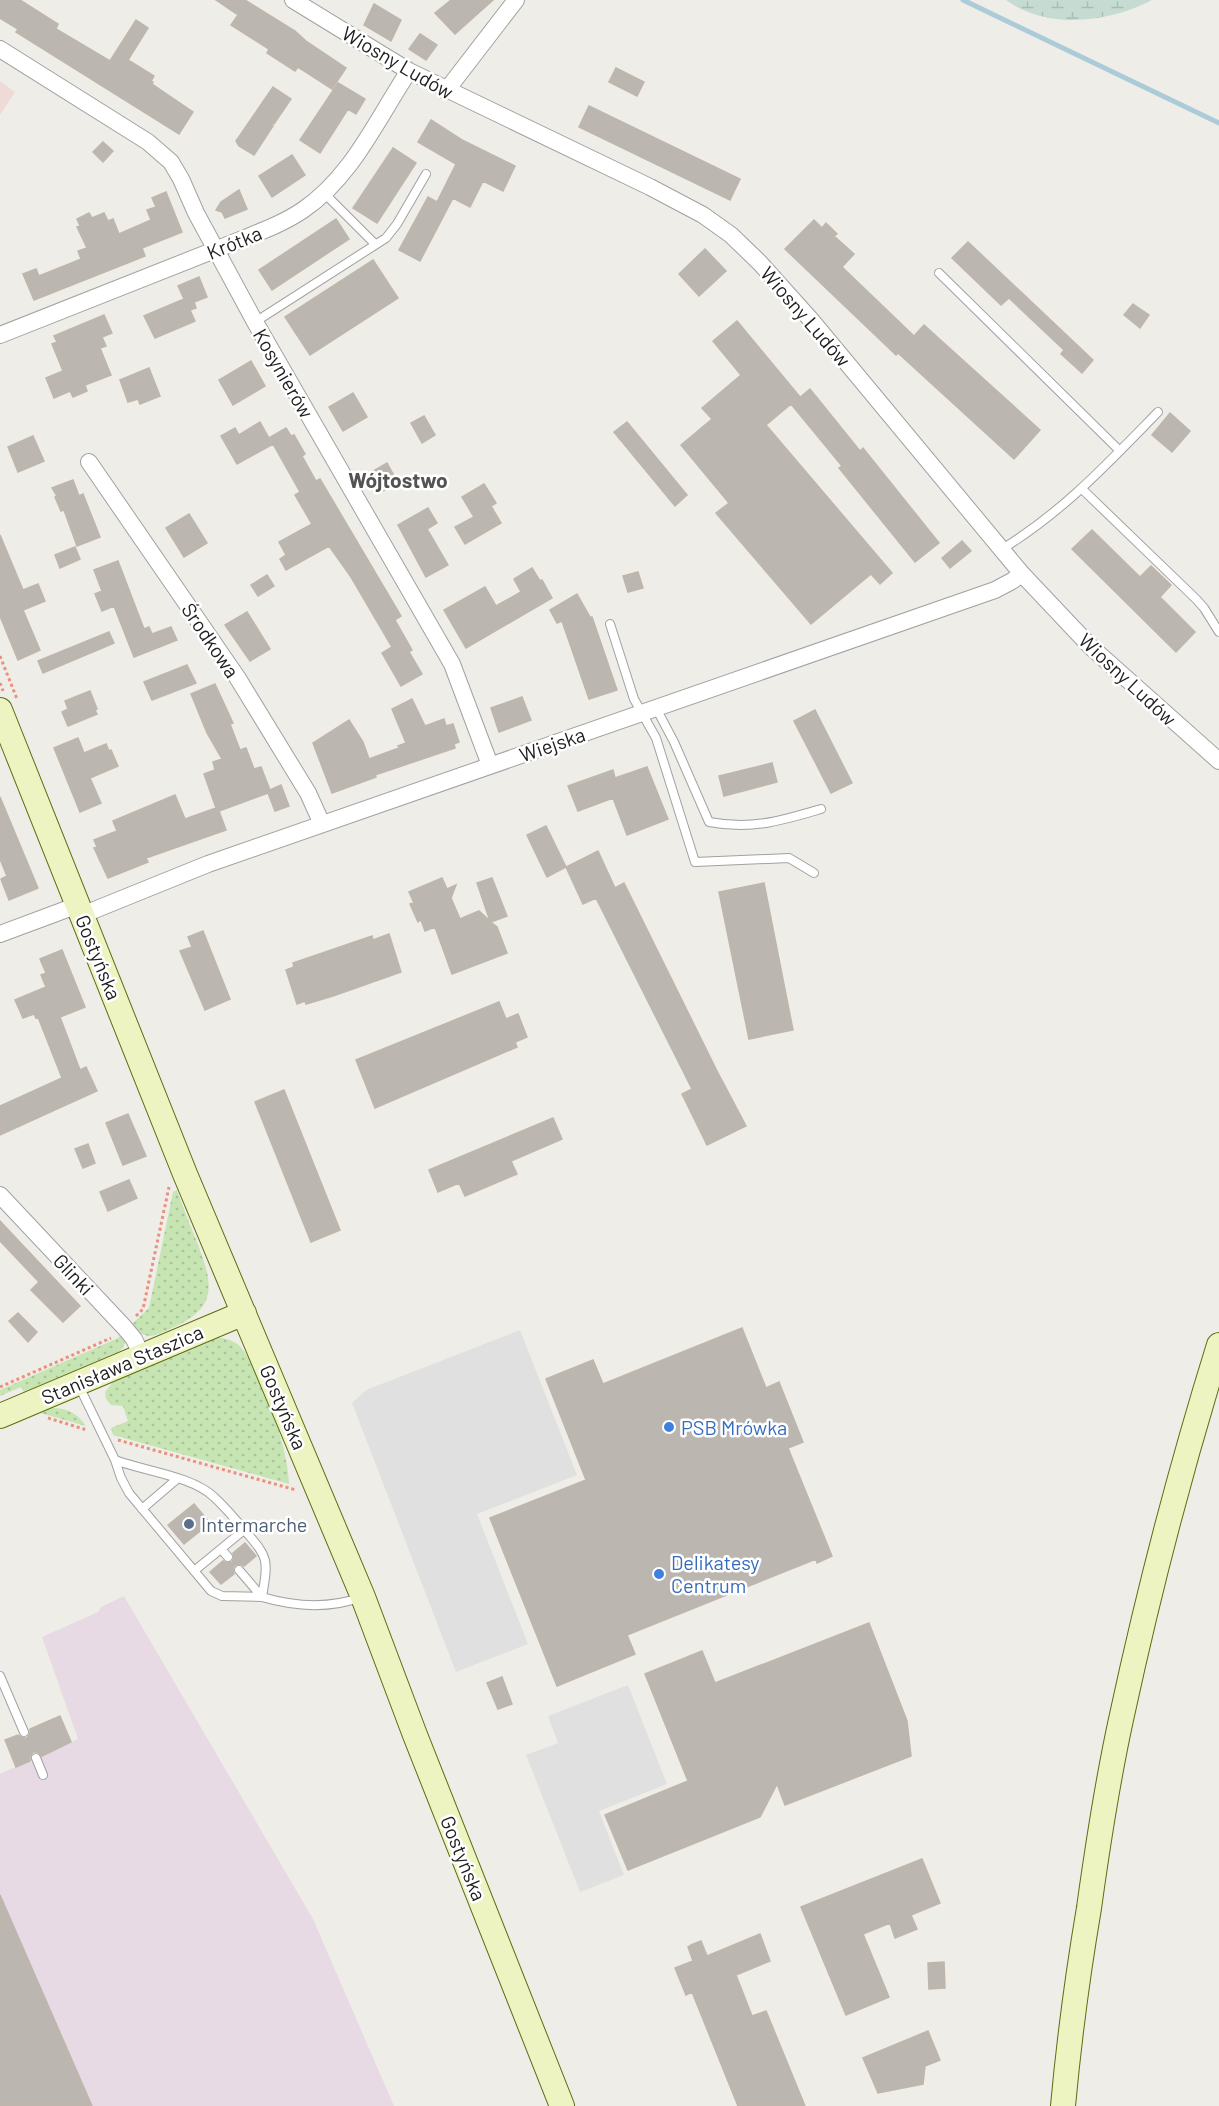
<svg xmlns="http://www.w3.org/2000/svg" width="1219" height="2106" viewBox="0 0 1219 2106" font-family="Barlow,sans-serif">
<defs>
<pattern id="grass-dots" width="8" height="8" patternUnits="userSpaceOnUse" patternTransform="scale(1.5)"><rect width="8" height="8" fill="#c7e4b3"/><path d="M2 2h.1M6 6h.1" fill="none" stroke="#abc39a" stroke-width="1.8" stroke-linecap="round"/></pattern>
<pattern id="wetland-marsh" width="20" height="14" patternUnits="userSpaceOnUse" patternTransform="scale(1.5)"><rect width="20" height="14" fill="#c6dcd3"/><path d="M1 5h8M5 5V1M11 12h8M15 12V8" fill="none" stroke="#aabcb5"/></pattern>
</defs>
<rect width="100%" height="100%" fill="#efede7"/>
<!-- commercial -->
<path fill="#eedbd8" d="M0 81 15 92 0 115Z"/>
<!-- industrial -->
<path fill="#e8dae4" d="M124 1596 313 1919 394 2106H0V1774L78 1739 42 1637 98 1612 101 1607Z"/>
<!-- grass -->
<path fill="url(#grass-dots)" d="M177 1190C183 1208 190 1225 197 1242 213 1284 219 1307 172 1328 152 1337 148 1341 131 1325L149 1308 173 1192Z
M123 1332 126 1342 120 1351 24 1392 21 1387 0 1396V1390L118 1338Z
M215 1337C222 1338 230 1339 236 1343 261 1361 289 1454 289 1484L113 1435 111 1428 128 1421 123 1406 111 1405 106 1399 105 1392 114 1381Z
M50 1408C65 1407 78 1413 86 1426L37 1412Z"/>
<!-- wetland -->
<path fill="url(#wetland-marsh)" d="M1006 0H1152C1109 23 1047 30 1006 0Z"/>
<!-- parking -->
<path fill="#e0e0e0" d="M520 1330 577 1475 477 1514 528 1644 456 1672 352 1403 366 1390Z
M628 1685 667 1784 599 1811 624 1875 580 1892 526 1755 558 1743 548 1716Z"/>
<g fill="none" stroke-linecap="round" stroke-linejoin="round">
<!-- stream -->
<path stroke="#accbd8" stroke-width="5" d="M963 0 1219 123"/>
</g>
<!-- building -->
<path fill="#bcb6b0" stroke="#bfb6ab" stroke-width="1.5" d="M0 0H20L58 24 56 29 110 61 136 20 148 28 128 60 154 76 151 81 153 82 152 84 193 112 179 134 16 32 18 29 0 18Z
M216 0H245L295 31 306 41 346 68 332 89 298 67 295 71 267 53 269 49 231 25 238 15Z
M451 0H493L455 34 435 13Z
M374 4 401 20 391 41 364 25Z
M420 34 437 45 426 60 409 49Z
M616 68 644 82 637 96 609 82Z
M338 83 365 99 356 114 348 109 320 153 300 140Z
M273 87 291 99 274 124 270 121 273 126 254 155 239 146 236 141Z
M589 106 740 179 730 200 579 127Z
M431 120 462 140 515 166 503 191 483 181 470 207 453 198 420 261 399 250 428 197 437 202 456 164 418 142Z
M103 142 113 151 103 162 93 152Z
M393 148 416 163 377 223 353 208Z
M292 155 305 175 272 197 259 176Z
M239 190 247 209 225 218 222 212 216 210 221 202Z
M166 192 182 232 142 248 145 256 34 300 23 274 36 269 39 276 74 262 81 259 78 251 87 248 77 227 80 226 77 219 89 213 92 218 104 213 108 221 113 219 119 234 151 220 147 210 156 207 152 198Z
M336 219 349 239 272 290 259 270Z
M814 220 822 228 826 223 837 234 834 236 854 254 842 267 914 336 924 325 1040 430 1014 459 898 353 896 355 785 249Z
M968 242 1093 360 1082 373 1061 354 1064 350 1009 298 1001 305 952 258Z
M705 249 726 271 699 296 679 274Z
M373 260 398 298 310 355 285 317Z
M199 277 207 297 194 302 196 308 190 310 195 321 155 338 144 316 184 299 178 286Z
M1133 304 1149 315 1140 328 1124 315Z
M104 315 112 333 102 337 106 346 100 348 111 375 85 385 87 391 73 397 70 391 54 398 46 378 63 371 52 344 57 342 54 336Z
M737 321 800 397 798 399 810 389 860 451 863 448 939 543 915 562 839 468 842 466 791 404 766 425 892 573 880 584 871 574 811 624 716 513 729 503 681 445 712 419 702 408 741 375 713 341Z
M251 361 265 386 233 405 219 380Z
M149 368 160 396 140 404 138 399 128 402 120 380Z
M353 393 367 417 343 431 329 407Z
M1170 413 1190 431 1172 452 1152 435Z
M424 416 435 435 422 443 411 423Z
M260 422 269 438 286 428 291 436 294 435 305 454 302 456 316 481 320 479 401 616 395 620 412 650 409 652 422 674 401 686 382 653 392 647 351 577 329 546 286 570 280 559 286 555 279 542 312 524 295 495 300 492 273 444 237 464 221 436 235 428 239 435Z
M627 422 687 495 675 506 614 432Z
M33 436 44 461 18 472 8 447Z
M387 463 398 483 379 493 368 474Z
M73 480 79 496 83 494 100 537 77 546 64 510 61 511 55 497 57 496 52 488Z
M484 484 496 503 491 506 501 523 465 544 455 527 474 517 462 497Z
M428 508 437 523 427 529 448 565 426 577 398 525Z
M189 514 207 543 184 557 166 528Z
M1092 530 1140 577 1151 566 1171 585 1160 597 1195 632 1176 652 1072 549Z
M0 535 23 590 38 584 45 601 23 610 40 650 18 660 0 616Z
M962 541 971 551 950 568 942 558Z
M75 547 80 559 60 568 55 555Z
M118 561 144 629 149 627 152 634 171 627 177 640 134 657 114 606 102 611 95 594 102 591 94 570Z
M532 568 540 581 542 580 552 598 466 648 444 610 485 587 496 606 521 592 514 579Z
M638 572 643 588 628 592 623 576Z
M267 575 274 586 258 596 251 585Z
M577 594 590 617H592L617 690 589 699 562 621 557 623 550 610Z
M247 612 270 649 250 661 225 625Z
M109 632 114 643 43 673 38 661Z
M187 665 196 683 152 700 144 682Z
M215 684 233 723 230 724 240 750 246 748 254 769 261 767 270 790 281 785 289 806 275 811 268 793 219 811 226 830 146 858 148 862 108 878 94 848 97 847 94 840 117 831 113 821 175 795 185 819 216 808 204 774 215 770 213 762 222 759 207 733 191 694Z
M90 691 97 709 95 710 97 714 68 726 62 712 68 709 65 701Z
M522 697 531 720 499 732 491 708Z
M412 699 425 726 444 719 446 726 453 724 459 742 454 744 455 748 375 775 376 777 332 793 313 743 349 720 363 742 369 759 399 748 398 746 406 743 392 709Z
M815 710 852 783 831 793 794 721Z
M78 738 84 753 106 744 109 751 111 750 118 766 90 778 101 803 80 812 54 748Z
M772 763 777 782 724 796 719 776Z
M647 767 668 819 627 835 613 798 578 811 568 786 613 770 615 778Z
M0 797 38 888 9 900 1 879 7 876 0 859Z
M546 826 566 867 547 877 527 835Z
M598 851 615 888 624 883 717 1071 746 1126 707 1145 682 1094 692 1089 596 898 583 904 566 867Z
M442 878 447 889 456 885 451 898 460 919 479 911 490 921 477 883 492 878 507 916 491 922 497 927 507 953 452 974 435 927 425 931 421 920 418 922 410 904 414 903 409 892Z
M764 883 793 1030 749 1039 719 892Z
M203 931 230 999 205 1010 180 951 192 947 188 937Z
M389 934 401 972 333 996 306 1004 305 1001 297 1004 286 970 294 967 293 963 372 936 373 940Z
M62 950 85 1007 60 1017 80 1070 86 1067 97 1091 0 1135V1106L62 1078 38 1017 36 1018 34 1014 23 1018 15 1000 46 987 41 975 46 973 40 959Z
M499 1002 506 1019 518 1014 527 1037 515 1042 517 1047 375 1108 356 1060Z
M284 1090 340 1230 311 1242 255 1102Z
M128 1114 146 1156 123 1165 106 1123Z
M553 1118 562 1139 511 1161 517 1174 465 1196 459 1183 438 1192 429 1170Z
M88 1144 95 1163 83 1168 75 1149Z
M129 1180 137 1198 108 1211 100 1192Z
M0 1221 80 1306 63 1322 31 1290 39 1282 0 1241Z
M18 1313 37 1332 28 1342 9 1321Z
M742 1328 766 1388 779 1382 803 1442 788 1448 832 1556 817 1563 816 1559 627 1635 635 1654 557 1686 490 1518 586 1480 546 1379 593 1360 603 1384Z
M194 1504 210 1523 184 1544 168 1525Z
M245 1543 256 1556 244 1566 241 1564 235 1565 233 1568 234 1574 221 1584 210 1572 223 1561 227 1563 232 1562 234 1558 233 1553Z
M869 1623 907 1721 911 1756 785 1805 777 1784 760 1817 628 1870 605 1815 688 1781 645 1674 702 1651 715 1683Z
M502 1677 512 1704 498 1709 487 1683Z
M60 1716 71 1742 42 1756 37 1752H33L30 1757V1761L16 1767 5 1740 18 1735 23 1738H27L30 1733V1729Z
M922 1859 940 1903 911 1915 917 1929 895 1938 890 1923 863 1934 889 1997 846 2015 801 1907Z
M0 1895 92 2106H0Z
M760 1934 770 1961 736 1975 752 2016 766 2011 805 2106H738L692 1992 686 1995 675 1968 693 1961 688 1947 691 1945 701 1941 707 1956Z
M944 1962 945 1988 929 1989 928 1963Z
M928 2031 940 2060 925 2066 923 2084 878 2093 863 2058Z"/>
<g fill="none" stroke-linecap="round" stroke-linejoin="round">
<defs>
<path id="lane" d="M324 193 375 244
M939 273 1120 451
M255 322 386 238 397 224 426 174
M1082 489 1196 599 1204 608 1219 632
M1002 549C1063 512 1109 462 1158 412
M610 624 634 699 656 738 695 862 789 858 814 873
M656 708 674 742 709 822C752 830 780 821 821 809
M79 1386 115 1460C144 1471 192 1476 214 1497 224 1506 233 1517 242 1527 268 1558 269 1556 262 1597 296 1607 329 1609 362 1597
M115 1460 121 1478 129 1493 211 1591 222 1596 262 1597
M142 1509 177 1479
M221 1549 228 1557
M239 1570 262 1597
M194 1571 244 1530
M0 1676 24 1732
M36 1758 43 1775"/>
<path id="street" d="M293 0 409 71 650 187 703 215 731 235 760 263 812 321 1022 574 1091 647 1219 761
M0 49 148 142 171 162 181 179 196 213 255 322 452 664 490 765
M446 91 516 0
M0 335 240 240C262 231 284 223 303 210 352 177 377 119 409 71
M89 462 237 677 308 793 322 824
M82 915 208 864 995 590 1012 581 1022 574
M0 934 78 905
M0 1195 124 1327 134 1339 142 1356"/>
<path id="secondary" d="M0 710 185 1174 363 1597 415 1735 562 2106
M0 1416 244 1313
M1063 2106C1069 2040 1078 1973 1089 1908 1098 1843 1108 1778 1122 1715 1149 1590 1181 1467 1219 1345"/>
</defs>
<!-- lane casing -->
<use href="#lane" stroke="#a1a1a1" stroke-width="10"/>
<!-- street casing -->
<use href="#street" stroke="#a1a1a1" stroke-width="18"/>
<!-- secondary casing -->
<use href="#secondary" stroke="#5c6d11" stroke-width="26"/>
<!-- path -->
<path stroke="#eb907c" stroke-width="3" stroke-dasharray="3 3" stroke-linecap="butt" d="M0 656 17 699
M0 683 3 691
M136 1316 143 1309 169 1187
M0 1387 111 1338
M48 1418 87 1430
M118 1440 296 1490"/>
<!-- lane -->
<use href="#lane" stroke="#fff" stroke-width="8"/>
<!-- street -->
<use href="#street" stroke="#fff" stroke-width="16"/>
<!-- secondary -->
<use href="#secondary" stroke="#edf3c1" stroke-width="24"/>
</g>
<!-- markers -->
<g fill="#3f7fe0" stroke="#fff" stroke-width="2">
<circle cx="669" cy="1427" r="6"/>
<circle cx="659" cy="1574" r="6"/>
</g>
<circle fill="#5c6f8a" stroke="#fff" stroke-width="2" cx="189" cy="1524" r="6"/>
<g text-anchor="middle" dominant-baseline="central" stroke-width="5" stroke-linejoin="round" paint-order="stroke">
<!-- street labels -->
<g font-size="20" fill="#202020" stroke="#fff">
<text transform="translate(398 62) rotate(30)">Wiosny Ludów</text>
<text transform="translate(234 242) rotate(-22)">Krótka</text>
<text transform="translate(806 316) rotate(49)">Wiosny Ludów</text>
<text transform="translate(284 373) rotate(60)">Kosynierów</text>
<text transform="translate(211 640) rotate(56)">Środkowa</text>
<text transform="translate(1128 679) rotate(43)">Wiosny Ludów</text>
<text transform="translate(552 744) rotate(-19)">Wiejska</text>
<text transform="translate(99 957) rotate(68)">Gostyńska</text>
<text transform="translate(74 1274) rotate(47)">Glinki</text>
<text transform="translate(122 1364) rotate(-23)">Stanisława Staszica</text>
<text transform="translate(284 1407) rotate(67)">Gostyńska</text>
<text transform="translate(464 1858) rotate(68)">Gostyńska</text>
</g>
<!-- shop labels -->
<g font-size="20" fill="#366cbe" stroke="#fff" text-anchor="start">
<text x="681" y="1427">PSB Mrówka</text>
<text x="671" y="1562">Delikatesy<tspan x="671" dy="23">Centrum</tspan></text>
</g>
<!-- service labels -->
<g font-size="20" fill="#4e5e75" stroke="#fff" text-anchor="start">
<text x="201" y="1524">Intermarche</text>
</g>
<!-- neighbourhood labels -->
<g font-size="21" font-weight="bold" fill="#535353" stroke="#fff">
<text x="398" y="479">Wójtostwo</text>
</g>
</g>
</svg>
